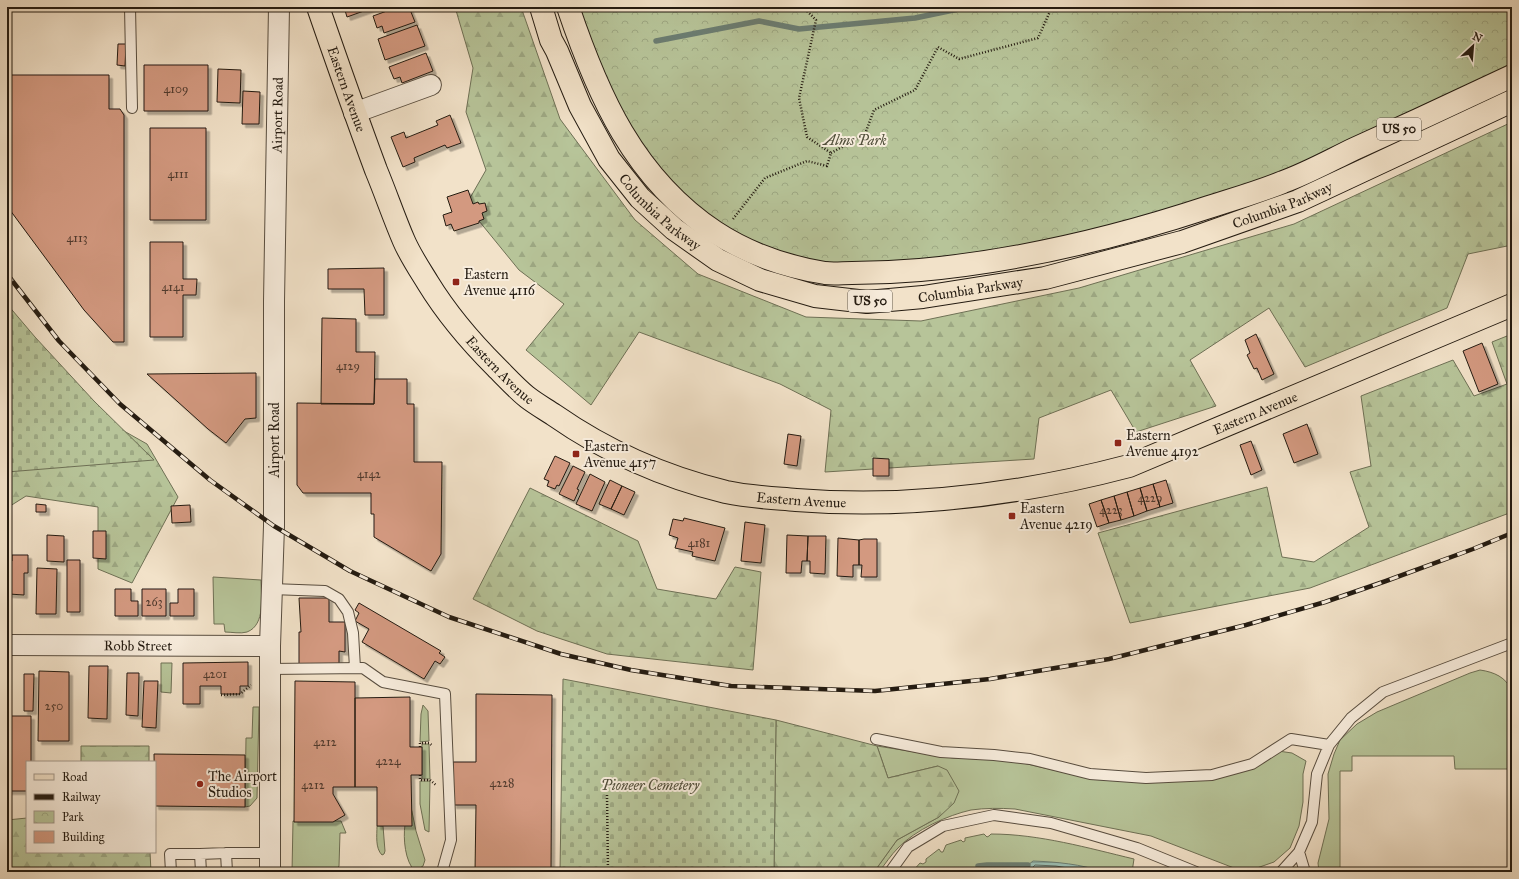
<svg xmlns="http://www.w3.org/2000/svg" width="1519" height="879" viewBox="0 0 1519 879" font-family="'IM FELL Great Primer',serif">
<defs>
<pattern id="forest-firs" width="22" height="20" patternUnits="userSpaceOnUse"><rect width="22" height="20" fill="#b7c499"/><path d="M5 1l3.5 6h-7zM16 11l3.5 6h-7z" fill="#9da883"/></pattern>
<pattern id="cemetery-stones" width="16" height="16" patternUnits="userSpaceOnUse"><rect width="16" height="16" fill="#b7c499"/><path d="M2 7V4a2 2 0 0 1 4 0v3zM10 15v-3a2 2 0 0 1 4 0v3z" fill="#9da883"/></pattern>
<pattern id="park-crowns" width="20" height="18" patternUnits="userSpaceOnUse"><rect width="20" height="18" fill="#b7c499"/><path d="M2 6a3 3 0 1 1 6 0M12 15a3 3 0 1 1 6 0" fill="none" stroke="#9da883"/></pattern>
<pattern id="water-rules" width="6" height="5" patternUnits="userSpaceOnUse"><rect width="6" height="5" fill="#9bbeb3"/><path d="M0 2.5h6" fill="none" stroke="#85a399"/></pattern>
<filter id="shadow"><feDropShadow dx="3.5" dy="3.5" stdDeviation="0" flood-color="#0004"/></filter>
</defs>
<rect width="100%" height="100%" fill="#f2e2c9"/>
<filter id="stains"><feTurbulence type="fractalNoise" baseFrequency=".005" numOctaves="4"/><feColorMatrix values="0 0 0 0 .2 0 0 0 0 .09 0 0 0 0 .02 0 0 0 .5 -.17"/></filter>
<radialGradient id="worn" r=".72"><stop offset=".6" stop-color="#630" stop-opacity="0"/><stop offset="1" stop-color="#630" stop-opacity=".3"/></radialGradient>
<!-- green -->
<path fill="#b7c499" stroke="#6e7055" d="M213 577 261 580C261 595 266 625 247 632 241 634 231 632 225 632L224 624H214Z
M161 663H172L171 693 161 692Z
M1480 670C1494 672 1506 677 1512 691V769H1455L1454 756H1352V771H1340V872H1319L1318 863 1329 819 1328 774 1334 754 1340 740 1357 724 1377 712 1470 673Z
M423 705 428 711 429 741 420 742 421 714Z
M253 707H259L257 798 250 806 245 807 246 738H252Z
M422 744H429L430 779H422Z
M877 746 953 758 1010 760 1088 778 1215 779 1278 751 1292 753 1306 761 1303 774V802L1299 826 1290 848 1274 862 1254 869 1234 868 1151 836 1015 809C1000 808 985 808 971 810 948 815 915 830 898 848 891 855 885 864 879 872H874L897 840 939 817 938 766 888 778Z
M420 781H430L429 832 425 830 420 804Z
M411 807 416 831 425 860 423 866 415 871C405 862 403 838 405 825 407 819 410 813 411 807Z
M293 821H341L346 833H340L339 866 338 868 298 870 297 872H292Z
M377 826H383L385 851 384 854 382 855C375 848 377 835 377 826Z
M984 834 987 837 989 836 991 834C1039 834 1088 848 1134 859L1132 872H1103L1093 868 1032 872H1034H912L920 863 923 864 926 862V859L939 849 941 852H943L946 845 961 840 963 842 965 841V838Z"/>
<!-- forest -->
<path fill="url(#forest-firs)" stroke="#6e7055" d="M455 7H521L560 119 635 220 698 274 806 317 921 321 1079 288 1294 224 1512 122V245L1468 254 1447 308 1305 367 1269 308 1190 360 1216 406 1136 432 1111 390 1039 418 1034 459 825 472 831 410 780 384 639 332 591 405 526 350 564 304 519 270 466 205 486 170 466 112 473 68Z
M1512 334V512L1310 588 1130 623 1098 533 1267 487 1282 557 1314 562 1369 527 1350 472 1371 466 1361 396 1453 360 1474 396 1507 384 1492 342Z
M69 400 147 444 178 497 132 583 98 569V507L26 496 7 508V427Z
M530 488 638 541 657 589 716 599 735 567 761 572 753 670 607 654 537 631 473 599Z
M776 720 877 746 888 778 938 766 947 770 959 791 954 803 939 817 897 840 874 872H774Z
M81 746H149V762H81Z
M27 818V852H150L151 872H7V820Z"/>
<!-- cemetery -->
<path fill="url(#cemetery-stones)" stroke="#6e7055" d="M7 304 35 337 94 401 154 460 7 472Z
M563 679 776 720 774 872H560Z"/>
<!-- park -->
<path fill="url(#park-crowns)" stroke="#6e7055" d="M568 7H1512V76L1161 223 861 273 744 248 653 178Z"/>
<!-- water -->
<path fill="url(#water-rules)" stroke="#6b7d72" d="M1033 861C1057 862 1081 864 1103 872H1034L1029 870 1028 865Z"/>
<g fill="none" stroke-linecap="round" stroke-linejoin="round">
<!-- shore -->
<path stroke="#606c62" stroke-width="1" d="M1034 872 1033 867 1035 865 1056 866 1091 872"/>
<!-- stream -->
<path stroke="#6b7d72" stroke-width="5.5" d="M656 41 759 21 799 29 915 18 968 7
M978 866 987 865H1028"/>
</g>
<!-- building -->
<path fill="#d39980" stroke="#241b11" filter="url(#shadow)" d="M344 7H375L347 17Z
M398 7H409L415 22 384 33 382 26 377 28 373 16Z
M417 25 425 46 385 60 378 39Z
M118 44H126L125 66 117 65Z
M426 53 433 71 402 83 400 77 394 79 389 67Z
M144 65H208V111H144Z
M218 69 241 70 240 103 217 102Z
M7 75H109V109H120L124 115V342H113L84 310 7 206Z
M243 91 260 92 259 124H242Z
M450 115 461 143 447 148 445 145 414 158 415 162 403 167 391 137 404 132 406 138 438 125 436 121Z
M150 128H206V220H150Z
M468 190 473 204 478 202 479 204 485 203 487 211 482 213 484 219 479 221V223L454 231 451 224 446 226 443 215 452 212 447 197Z
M150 242H183V279H197L196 295H183V337H150Z
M384 268V315H365L364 289H328V269Z
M322 318 356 319V352H375L374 404H321Z
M1256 334 1274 374 1262 380 1257 368 1254 369 1247 355 1250 353 1245 340Z
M1482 343 1498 384 1479 392 1463 351Z
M256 373V418L245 419 226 443 208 429 147 374Z
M375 379H407V404H414V462H442L441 554 431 571 374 537V514H371V493H303L297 485V403L374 404Z
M1307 424 1318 454 1294 463 1283 434Z
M788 434 801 436 797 466 784 464Z
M1251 441 1262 470 1251 475 1240 445Z
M555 456 570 463 559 486 557 485 555 489 547 486 549 481 544 479Z
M873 458 889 459V476H873Z
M573 466 585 472 577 489 579 490 574 501 559 494Z
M590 474 605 482 592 511 576 504Z
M610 480 622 486 611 509 599 504Z
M1166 480 1173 503 1160 507 1153 484Z
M1153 484 1160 507 1147 511 1140 488Z
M622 486 635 492 624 515 611 509Z
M1140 488 1147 511 1134 516 1127 492Z
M1127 492 1134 516 1121 520 1114 496Z
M1114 496 1121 520 1109 523 1101 500Z
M1101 500 1109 523 1097 527 1089 504Z
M36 504 46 505V512H36Z
M190 505 191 522 172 523 171 506Z
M684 518 725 528 715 561 692 556 693 552 675 548 678 538 669 535 673 519 683 521Z
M745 522 765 525 761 563 741 561Z
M93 531H106V559L93 558Z
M47 535 64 536V562L47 561Z
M787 535 808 536 807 561H802L801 573H786Z
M808 536H826L825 574 810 573V561H807Z
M838 538 859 540V565H853V577L837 576Z
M864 539H877V577H861L862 565H859V540Z
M12 555H28V573H24V595L9 594 10 561H12Z
M67 560H80V612H67Z
M37 568 57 569 56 614H36Z
M115 589H131V601H138V616H115Z
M142 589H166V616H142Z
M178 589H194V616H170V603H178Z
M299 598H329V622H345V652L339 651V664H299V632H301Z
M359 603 441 651 439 653 445 657 440 664 435 661 424 679 362 642 369 629 355 621 359 613 355 610Z
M248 662V686H240V694H221V686H200V704H183V663Z
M89 666H108L107 719 88 718Z
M39 671 69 672V741H38Z
M127 673H139L138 716 126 715Z
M24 674H34L33 711H24Z
M144 681H158L156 728 142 727Z
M295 681 355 682V787H333V794L345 815 333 822H294Z
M476 694 552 695 551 872H475L476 805H453V762H476Z
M410 697V747H422V775H411L412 826H377V787H355V698Z
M7 716H31V762H27V791H7Z
M154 754 245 755V807L155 806Z"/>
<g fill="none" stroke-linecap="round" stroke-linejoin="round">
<defs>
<path id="service" d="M130 7 132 108
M272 589 325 591 339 599 348 612 353 633 355 668
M270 669 363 668 383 682 445 694 451 840 442 872
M876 739 941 752 994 755 1030 759 1090 774 1146 778 1212 775 1252 764 1291 739 1329 745
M1299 852 1305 872
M171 872 170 854H200
M201 872 200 854 226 853
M227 872 226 853H270
M890 872 908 847 943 826 994 815 1051 823 1137 848 1196 872
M1281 872 1299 852 1312 822 1317 774 1329 745 1351 718 1383 692 1512 643"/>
<g id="minor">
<path d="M354 113 431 85"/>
<path id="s1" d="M7 645 270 646"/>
<path id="s2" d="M270 872V646L274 526V301L279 7"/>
</g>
<g id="primary">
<path id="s3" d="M318 7C337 62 356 116 376 170 386 194 394 218 404 241 410 255 420 270 428 283 447 314 471 342 496 367 506 377 516 388 527 397 536 404 545 409 554 415 607 452 664 477 726 492 749 497 773 498 796 500 910 509 1019 495 1129 466L1512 305"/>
</g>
<g id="motorway">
<path id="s4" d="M541 7 551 40 557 51 580 106 609 159 640 198 674 229 718 260 760 280 815 296 867 302 923 297 1045 278 1182 242 1298 201 1512 101"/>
<path d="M568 7C598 96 634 178 715 232 747 253 787 267 825 273 833 274 843 273 852 273 875 273 897 272 920 270 1019 261 1115 238 1209 207 1234 199 1259 192 1283 182 1308 173 1331 160 1354 149 1407 125 1459 101 1512 76"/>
</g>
</defs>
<!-- service casing -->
<use href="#service" stroke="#584d3f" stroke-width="12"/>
<!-- minor casing -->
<use href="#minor" stroke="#584d3f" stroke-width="22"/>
<!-- primary casing -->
<use href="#primary" stroke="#241b11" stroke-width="24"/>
<!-- motorway casing -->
<use href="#motorway" stroke="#241b11" stroke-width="24"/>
<!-- path -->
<path stroke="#241b11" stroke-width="2.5" stroke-dasharray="1 2" stroke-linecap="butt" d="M803 7 816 20 799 98 807 137 831 153
M831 153 865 134 874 110 915 90 938 47 959 59 1038 38 1052 7
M733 219 765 178 807 161 827 166 831 153
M221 695 240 694 251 685
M420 747V743H429L433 746
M420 775V780H430L436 785
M607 795 608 872"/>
<!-- service -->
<use href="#service" stroke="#f7ecdc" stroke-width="10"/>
<!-- minor -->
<use href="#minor" stroke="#f7ecdc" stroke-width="20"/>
<!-- primary -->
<use href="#primary" stroke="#f2e2c9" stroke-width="22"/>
<!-- motorway -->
<use href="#motorway" stroke="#f2e2c9" stroke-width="22"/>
<defs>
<path id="rail" d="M7 274 59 341 120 404 210 480 274 526 350 571 449 617 561 654 631 670 731 686 875 691 990 679 1109 659 1246 625 1325 602 1386 581 1473 549 1512 533"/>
</defs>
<!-- rail casing -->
<use href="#rail" stroke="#241b11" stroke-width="4.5"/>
<!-- rail -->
<use href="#rail" stroke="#f7ecdc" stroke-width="3" stroke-dasharray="9" stroke-linecap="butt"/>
</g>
<!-- markers -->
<g fill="#8f2418" stroke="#f7ecdc" stroke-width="1.5">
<rect x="452" y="278" width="8" height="8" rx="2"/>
<rect x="1114" y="439" width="8" height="8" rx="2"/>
<rect x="572" y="450" width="8" height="8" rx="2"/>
<rect x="1008" y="512" width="8" height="8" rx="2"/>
<circle cx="200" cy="784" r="4"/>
</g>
<g text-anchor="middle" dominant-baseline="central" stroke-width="4" stroke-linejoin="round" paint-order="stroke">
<!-- number labels -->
<g font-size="12" fill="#503a2d">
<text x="176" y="89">4109</text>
<text x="178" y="174">4111</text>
<text x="77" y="238">4113</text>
<text x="173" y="287">4141</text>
<text x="348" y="366">4129</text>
<text x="369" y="474">4142</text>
<text x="1150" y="498">4229</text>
<text x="1111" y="510">4223</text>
<text x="699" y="543">4181</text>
<text x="154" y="602">263</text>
<text x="215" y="674">4201</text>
<text x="54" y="706">250</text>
<text x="325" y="742">4212</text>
<text x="388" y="761">4224</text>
<text x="502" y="783">4228</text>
<text x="313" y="785">4212</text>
</g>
<!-- shield labels -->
<g fill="#f7ecdc" stroke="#635a4e" stroke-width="1">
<rect x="1377" y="118" width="44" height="22" rx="3"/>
<rect x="848" y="290" width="44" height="22" rx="3"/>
</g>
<g font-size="13" font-weight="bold" fill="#241b11">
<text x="1399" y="129">US 50</text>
<text x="870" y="301">US 50</text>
</g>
<!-- street labels -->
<g font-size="14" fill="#241b11" stroke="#f7ecdc">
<text stroke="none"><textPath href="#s3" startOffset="87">Eastern Avenue</textPath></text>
<text stroke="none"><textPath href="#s2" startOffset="757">Airport Road</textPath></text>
<text stroke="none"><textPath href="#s4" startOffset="901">Columbia Parkway</textPath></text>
<text stroke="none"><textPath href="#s4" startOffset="241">Columbia Parkway</textPath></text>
<text stroke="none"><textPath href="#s4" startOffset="577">Columbia Parkway</textPath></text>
<text stroke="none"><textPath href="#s3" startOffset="411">Eastern Avenue</textPath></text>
<text stroke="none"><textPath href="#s3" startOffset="1215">Eastern Avenue</textPath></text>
<text transform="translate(274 440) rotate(-90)">Airport Road</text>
<text stroke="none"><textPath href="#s3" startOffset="747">Eastern Avenue</textPath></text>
<text stroke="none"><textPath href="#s1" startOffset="131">Robb Street</textPath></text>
</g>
<!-- park labels -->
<g font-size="14" font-style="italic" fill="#504e3a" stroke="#f7ecdc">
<text x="855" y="140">Alms Park</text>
<text x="650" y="785">Pioneer Cemetery</text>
</g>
<!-- poi labels -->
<g font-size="14" fill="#241b11" stroke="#f7ecdc" text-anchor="start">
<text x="464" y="274">Eastern<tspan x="464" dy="16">Avenue 4116</tspan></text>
<text x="1126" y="435">Eastern<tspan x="1126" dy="16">Avenue 4192</tspan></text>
<text x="584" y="446">Eastern<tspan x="584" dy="16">Avenue 4157</tspan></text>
<text x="1020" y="508">Eastern<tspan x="1020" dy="16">Avenue 4219</tspan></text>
<text x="208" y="776">The Airport<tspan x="208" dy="16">Studios</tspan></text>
</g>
</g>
<!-- margin -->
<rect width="1519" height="879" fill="none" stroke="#f2e2c9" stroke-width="24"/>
<rect x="8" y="8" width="1503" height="863" fill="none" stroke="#241b11" stroke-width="2"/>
<rect x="12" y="12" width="1495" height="855" fill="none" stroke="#241b11"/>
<!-- legend -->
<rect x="26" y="761" width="130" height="92" fill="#f7ecdc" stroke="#a3988b"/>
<rect x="34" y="774" width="20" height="6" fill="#f2e2c9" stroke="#a3988b"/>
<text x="62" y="781" font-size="12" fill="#241b11">Road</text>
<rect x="34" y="794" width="20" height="6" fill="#241b11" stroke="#a3988b"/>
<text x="62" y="801" font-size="12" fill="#241b11">Railway</text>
<rect x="34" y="811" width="20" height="12" fill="url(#park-crowns)" stroke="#a3988b"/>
<text x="62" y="821" font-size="12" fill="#241b11">Park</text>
<rect x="34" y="831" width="20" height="12" fill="#d39980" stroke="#a3988b"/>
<text x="62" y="841" font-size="12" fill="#241b11">Building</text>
<!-- north arrow -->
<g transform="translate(1473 46) rotate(26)" stroke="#f7ecdc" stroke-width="3" paint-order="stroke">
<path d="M0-3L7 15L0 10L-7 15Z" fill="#241b11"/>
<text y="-6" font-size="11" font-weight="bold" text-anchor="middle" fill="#241b11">N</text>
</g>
<rect width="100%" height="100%" filter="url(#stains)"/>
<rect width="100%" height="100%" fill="url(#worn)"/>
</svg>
